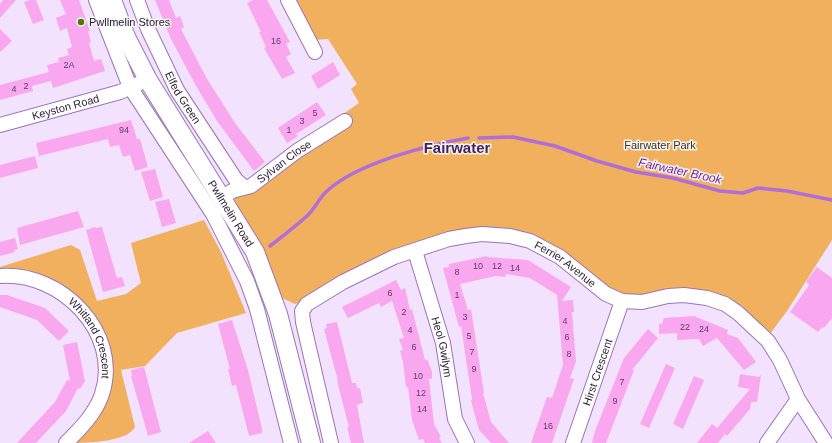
<svg xmlns="http://www.w3.org/2000/svg" width="832" height="443" viewBox="0 0 832 443" font-family="Helvetica,sans-serif">
<rect width="100%" height="100%" fill="#f2e2fd"/>
<!-- green -->
<path fill="#f0b05e" d="M293 0H832V240L787 311 770 334 707 298 622 301 530 241 449 239 295 304 282 298 268 264 235 203 234 197 346 120 343 114 359 103 351 89 357 84 328 39 314 40Z
M204 220 221 252 246 313 177 333 145 366 121 370 135 427C127 443 82 443 66 443L94 411 103 353 63 293 0 276V267L71 245 80 250 97 301 126 294 141 283 131 243Z"/>
<g fill="none" stroke-linecap="round" stroke-linejoin="round">
<!-- stream -->
<path stroke="#b06ed8" stroke-width="3.5" d="M479 138 513 137 555 146 597 161 636 172 673 178 720 191 743 193 758 188 787 191 832 200
M270 246C283 236 296 226 308 215 315 208 319 198 327 191 357 163 428 145 468 138"/>
</g>
<!-- building -->
<path fill="#f9a7ee" d="M3 0H16L0 18V4Z
M30 0H36L44 20 33 24 24 2Z
M60 0H79L90 31H88L91 42 89 43 94 61 101 59 105 71 53 88 51 81 32 86 33 91 0 100V85L49 72 47 65 59 62 58 58 69 55 67 49 72 47 67 28 60 31 56 18 66 14Z
M155 0H169L176 18 180 16 184 27 181 29 206 77 235 123 265 162 254 171 217 121 196 86 171 39Z
M253 0H267L290 42 286 44 291 54 286 57 295 73 282 79 264 48 266 47 259 32H261L247 3Z
M0 29 12 41 0 52Z
M333 62 340 75 318 89 311 76Z
M317 102 326 115 296 134 298 136 287 143 278 128Z
M131 120 137 139H140L148 167 135 171 130 155 123 157 119 145 110 147 108 139 39 156 36 143Z
M35 156 38 168 0 178V165Z
M155 169 163 197 150 201 141 172Z
M169 199 176 223 162 227 155 202Z
M78 211 84 227 20 245 17 228Z
M95 227 96 228 102 227 117 278 122 277 125 286 103 292 86 230Z
M15 238 18 249 14 250 15 252 0 256V242Z
M487 256V257L528 260 571 287 562 301 573 300 574 312H572L576 362 570 378 574 379 552 443H531L547 397 552 398 563 365 557 295 530 278 506 274 505 277 496 276 460 284 468 310 471 309 484 393H483L491 422 509 443H491L479 430 471 401 472 399 461 326 459 327 443 268 449 267V264Z
M817 267 832 278V318L824 328 822 327 818 332 790 312 809 285 806 282Z
M396 280 401 290 405 288 410 310 412 309 425 360 427 359 432 372V379H429L434 424 441 437 439 438 442 443H425L423 439 419 440 412 420 408 387H406L403 362 400 351 403 350 399 339 404 338 392 301 381 307 379 303 348 318 342 307Z
M0 295H7L45 308 69 331 59 341 37 320 0 307Z
M694 316 728 330 727 334 738 338 756 362 744 370 717 338 703 346 699 339 677 340V333L659 334V324H662L664 318Z
M232 320 248 370 262 429V433L249 436 236 385 232 386 228 369H230L218 324Z
M337 322 352 383H356L357 388H360L363 403 357 405 364 443H351L347 427H349L337 381H338L324 329 327 328 326 324Z
M648 329 658 338 632 370H634L606 443H592L595 431 624 358Z
M77 342 85 381 80 389 78 388 66 411 36 443H17L55 402 67 380 70 381 63 345Z
M666 364 675 368 649 428 640 424Z
M144 367 161 432 148 436 131 376H132L131 370Z
M740 374 759 377 761 375 757 402H751L750 409 727 436 725 434 718 443H697L712 424 717 428 750 389 738 387Z
M694 376 704 380 683 429 673 424Z
M208 431 216 443H189Z"/>
<g fill="none" stroke-linecap="round" stroke-linejoin="round">
<defs>
<g id="minor">
<path d="M96 0 130 87 213 214 247 281 257 309 291 443"/>
<path id="s1" d="M137 0 148 29 177 90 236 180 243 186"/>
<path d="M288 0 315 52"/>
<path id="s2" d="M0 125 120 92 138 84"/>
<path id="s3" d="M222 198 232 191 251 186 297 151 345 121"/>
<path id="s4" d="M415 251 443 343 455 419 467 443"/>
<path id="s5" d="M0 276C60 271 122 332 102 394 96 413 80 429 66 443"/>
<path id="s6" d="M331 443 303 322 302 311 307 304 343 282 394 257 449 239 466 236 482 234 510 236 530 241 560 257 606 294 622 301 642 302 668 296 684 295 707 298 725 304 738 313 768 341 780 360 798 399 826 443"/>
<path id="s7" d="M573 443 622 301"/>
<path d="M767 443 798 399"/>
</g>
<g id="tertiary">
<path id="s8" d="M112 0 126 37 148 80 255 252 278 314 311 443"/>
</g>
</defs>
<!-- minor casing -->
<use href="#minor" stroke="#9b75b4" stroke-width="16"/>
<!-- tertiary casing -->
<use href="#tertiary" stroke="#9b75b4" stroke-width="20"/>
<!-- minor -->
<use href="#minor" stroke="#fff" stroke-width="14"/>
<!-- tertiary -->
<use href="#tertiary" stroke="#fff" stroke-width="18"/>
</g>
<!-- markers -->
<circle fill="#497900" stroke="#f6f6f6" stroke-width="1.5" cx="81" cy="22" r="4"/>
<g text-anchor="middle" dominant-baseline="central" stroke-width="3" stroke-linejoin="round" paint-order="stroke">
<!-- number labels -->
<g font-size="9" fill="#5d3d62">
<text x="276" y="41">16</text>
<text x="69" y="65">2A</text>
<text x="26" y="86">2</text>
<text x="14" y="89">4</text>
<text x="315" y="113">5</text>
<text x="302" y="121">3</text>
<text x="124" y="130">94</text>
<text x="289" y="130">1</text>
<text x="478" y="266">10</text>
<text x="497" y="266">12</text>
<text x="515" y="268">14</text>
<text x="457" y="272">8</text>
<text x="390" y="293">6</text>
<text x="457" y="295">1</text>
<text x="404" y="312">2</text>
<text x="465" y="317">3</text>
<text x="565" y="321">4</text>
<text x="685" y="327">22</text>
<text x="704" y="329">24</text>
<text x="410" y="330">4</text>
<text x="469" y="336">5</text>
<text x="567" y="337">6</text>
<text x="414" y="347">6</text>
<text x="472" y="352">7</text>
<text x="569" y="354">8</text>
<text x="474" y="369">9</text>
<text x="418" y="376">10</text>
<text x="622" y="382">7</text>
<text x="421" y="393">12</text>
<text x="615" y="401">9</text>
<text x="422" y="409">14</text>
<text x="548" y="426">16</text>
</g>
<!-- poi labels -->
<g font-size="11" fill="#291a33" stroke="#f6f6f6" text-anchor="start">
<text x="89" y="22">Pwllmelin Stores</text>
</g>
<!-- street labels -->
<g font-size="11" fill="#291a33" stroke="#f6f6f6">
<text stroke="none"><textPath href="#s1" startOffset="108">Elfed Green</textPath></text>
<text stroke="none"><textPath href="#s2" startOffset="68">Keyston Road</textPath></text>
<text stroke="none"><textPath href="#s3" startOffset="73">Sylvan Close</textPath></text>
<text stroke="none"><textPath href="#s8" startOffset="245">Pwllmelin Road</textPath></text>
<text stroke="none"><textPath href="#s6" startOffset="425">Ferrier Avenue</textPath></text>
<text stroke="none"><textPath href="#s5" startOffset="121">Whitland Crescent</textPath></text>
<text stroke="none"><textPath href="#s4" startOffset="100">Heol Gwilym</textPath></text>
<text stroke="none"><textPath href="#s7" startOffset="75">Hirst Crescent</textPath></text>
</g>
<!-- park labels -->
<g font-size="11" fill="#3f2f1c" stroke="#f6f6f6">
<text x="660" y="145">Fairwater Park</text>
</g>
<!-- water labels -->
<g font-size="12" font-style="italic" fill="#751f9f" stroke="#f6f6f6">
<text transform="translate(680 171) rotate(12)">Fairwater Brook</text>
</g>
<!-- district labels -->
<g font-size="15" font-weight="bold" fill="#45225a" stroke="#f6f6f6">
<text x="457" y="147">Fairwater</text>
</g>
</g>
</svg>
